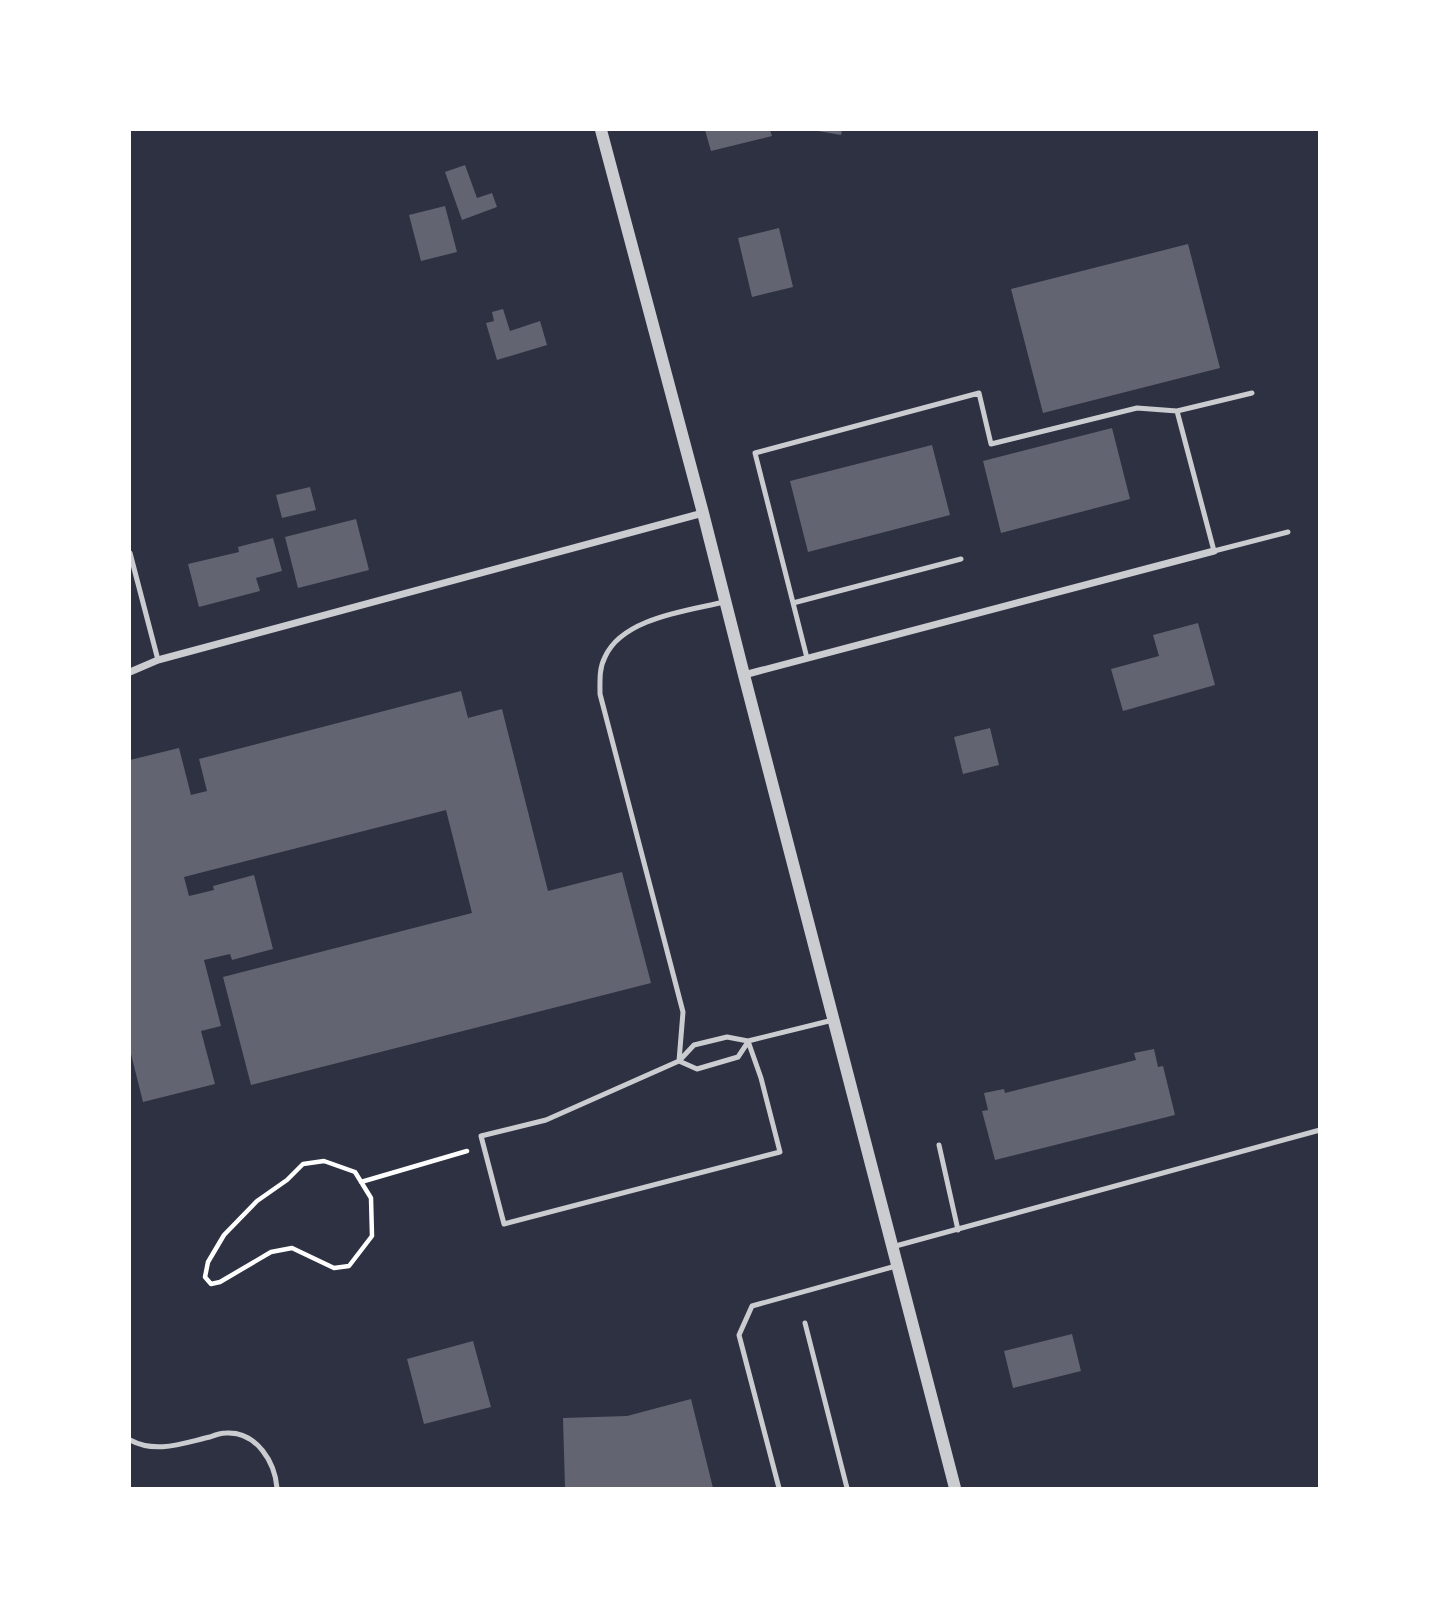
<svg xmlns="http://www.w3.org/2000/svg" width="1449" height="1618" viewBox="0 0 1449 1618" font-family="'Titillium Web',sans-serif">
<rect width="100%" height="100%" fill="#2d3142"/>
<!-- building -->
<path fill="#626471" d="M705 130H770L772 136 711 151Z
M818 130H842L841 135 818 131Z
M465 165 477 198 492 193 497 207 462 220 445 172Z
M445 206 457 252 421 261 409 215Z
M779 228 793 287 752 297 738 238Z
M1188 244 1220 368 1043 413 1011 289Z
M503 309 510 331 540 321 547 345 497 360 486 323 494 321 492 312Z
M1112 428 1130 499 1001 533 983 461Z
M932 445 950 515 808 552 790 481Z
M310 487 316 510 282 518 276 495Z
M356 519 369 570 298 588 285 537Z
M273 538 282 571 256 578 260 591 199 607 188 564 239 552 238 547Z
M1198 623 1215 685 1123 711 1111 669 1159 656 1153 635Z
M461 691 468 718 502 709 548 891 622 872 651 983 251 1085 223 977 472 913 446 810 184 877 189 896 214 890 213 886 254 875 273 949 232 960 230 954 204 960 221 1026 201 1031 215 1084 143 1102 130 1050V760L179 748 191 795 207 791 199 759Z
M990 728 999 765 963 774 954 737Z
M1154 1049 1158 1067 1163 1066 1175 1115 995 1160 982 1111 988 1110 984 1093 1004 1089 1005 1093 1136 1060 1134 1053Z
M1072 1334 1081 1371 1013 1388 1004 1351Z
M473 1341 491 1407 424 1424 407 1359Z
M691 1399 713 1488H565L563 1418 627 1416Z"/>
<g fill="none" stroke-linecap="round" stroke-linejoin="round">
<!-- path -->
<path stroke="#fff" stroke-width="4.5" d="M324 1161 355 1172 371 1198 372 1236 349 1266 334 1268 292 1248 271 1252 220 1282 211 1284 205 1277 208 1262 224 1235 257 1201 287 1180 303 1164Z
M361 1182 467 1151"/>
<!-- service -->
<path stroke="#caccd0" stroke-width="5" d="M1252 393 1177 411 1214 551 1288 532
M130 553 158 660
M724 602C687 611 622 618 605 657 599 668 600 681 600 694L683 1012 679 1061 546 1120 481 1136 504 1224 780 1152 761 1078 748 1041
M793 603 961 559
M807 658 755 453 979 393 991 444 1137 408 1177 411
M748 1042 738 1057 697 1069 679 1061 694 1045 727 1037 748 1041 833 1020
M939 1145 958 1230
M892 1247 1320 1130
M805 1323 847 1488
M130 1440C156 1454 183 1443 210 1437 215 1435 221 1433 226 1433 257 1431 275 1463 277 1488
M779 1488 739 1335 752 1306 896 1266"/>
<!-- minor -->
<path stroke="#caccd0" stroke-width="7" d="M130 672 158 660 703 513
M744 675 1214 551"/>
<!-- tertiary -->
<path stroke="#caccd0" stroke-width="12" d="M601 130 703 513 744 675 955 1488"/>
</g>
<!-- border -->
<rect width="1449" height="1618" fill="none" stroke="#ffffff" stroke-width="262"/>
</svg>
